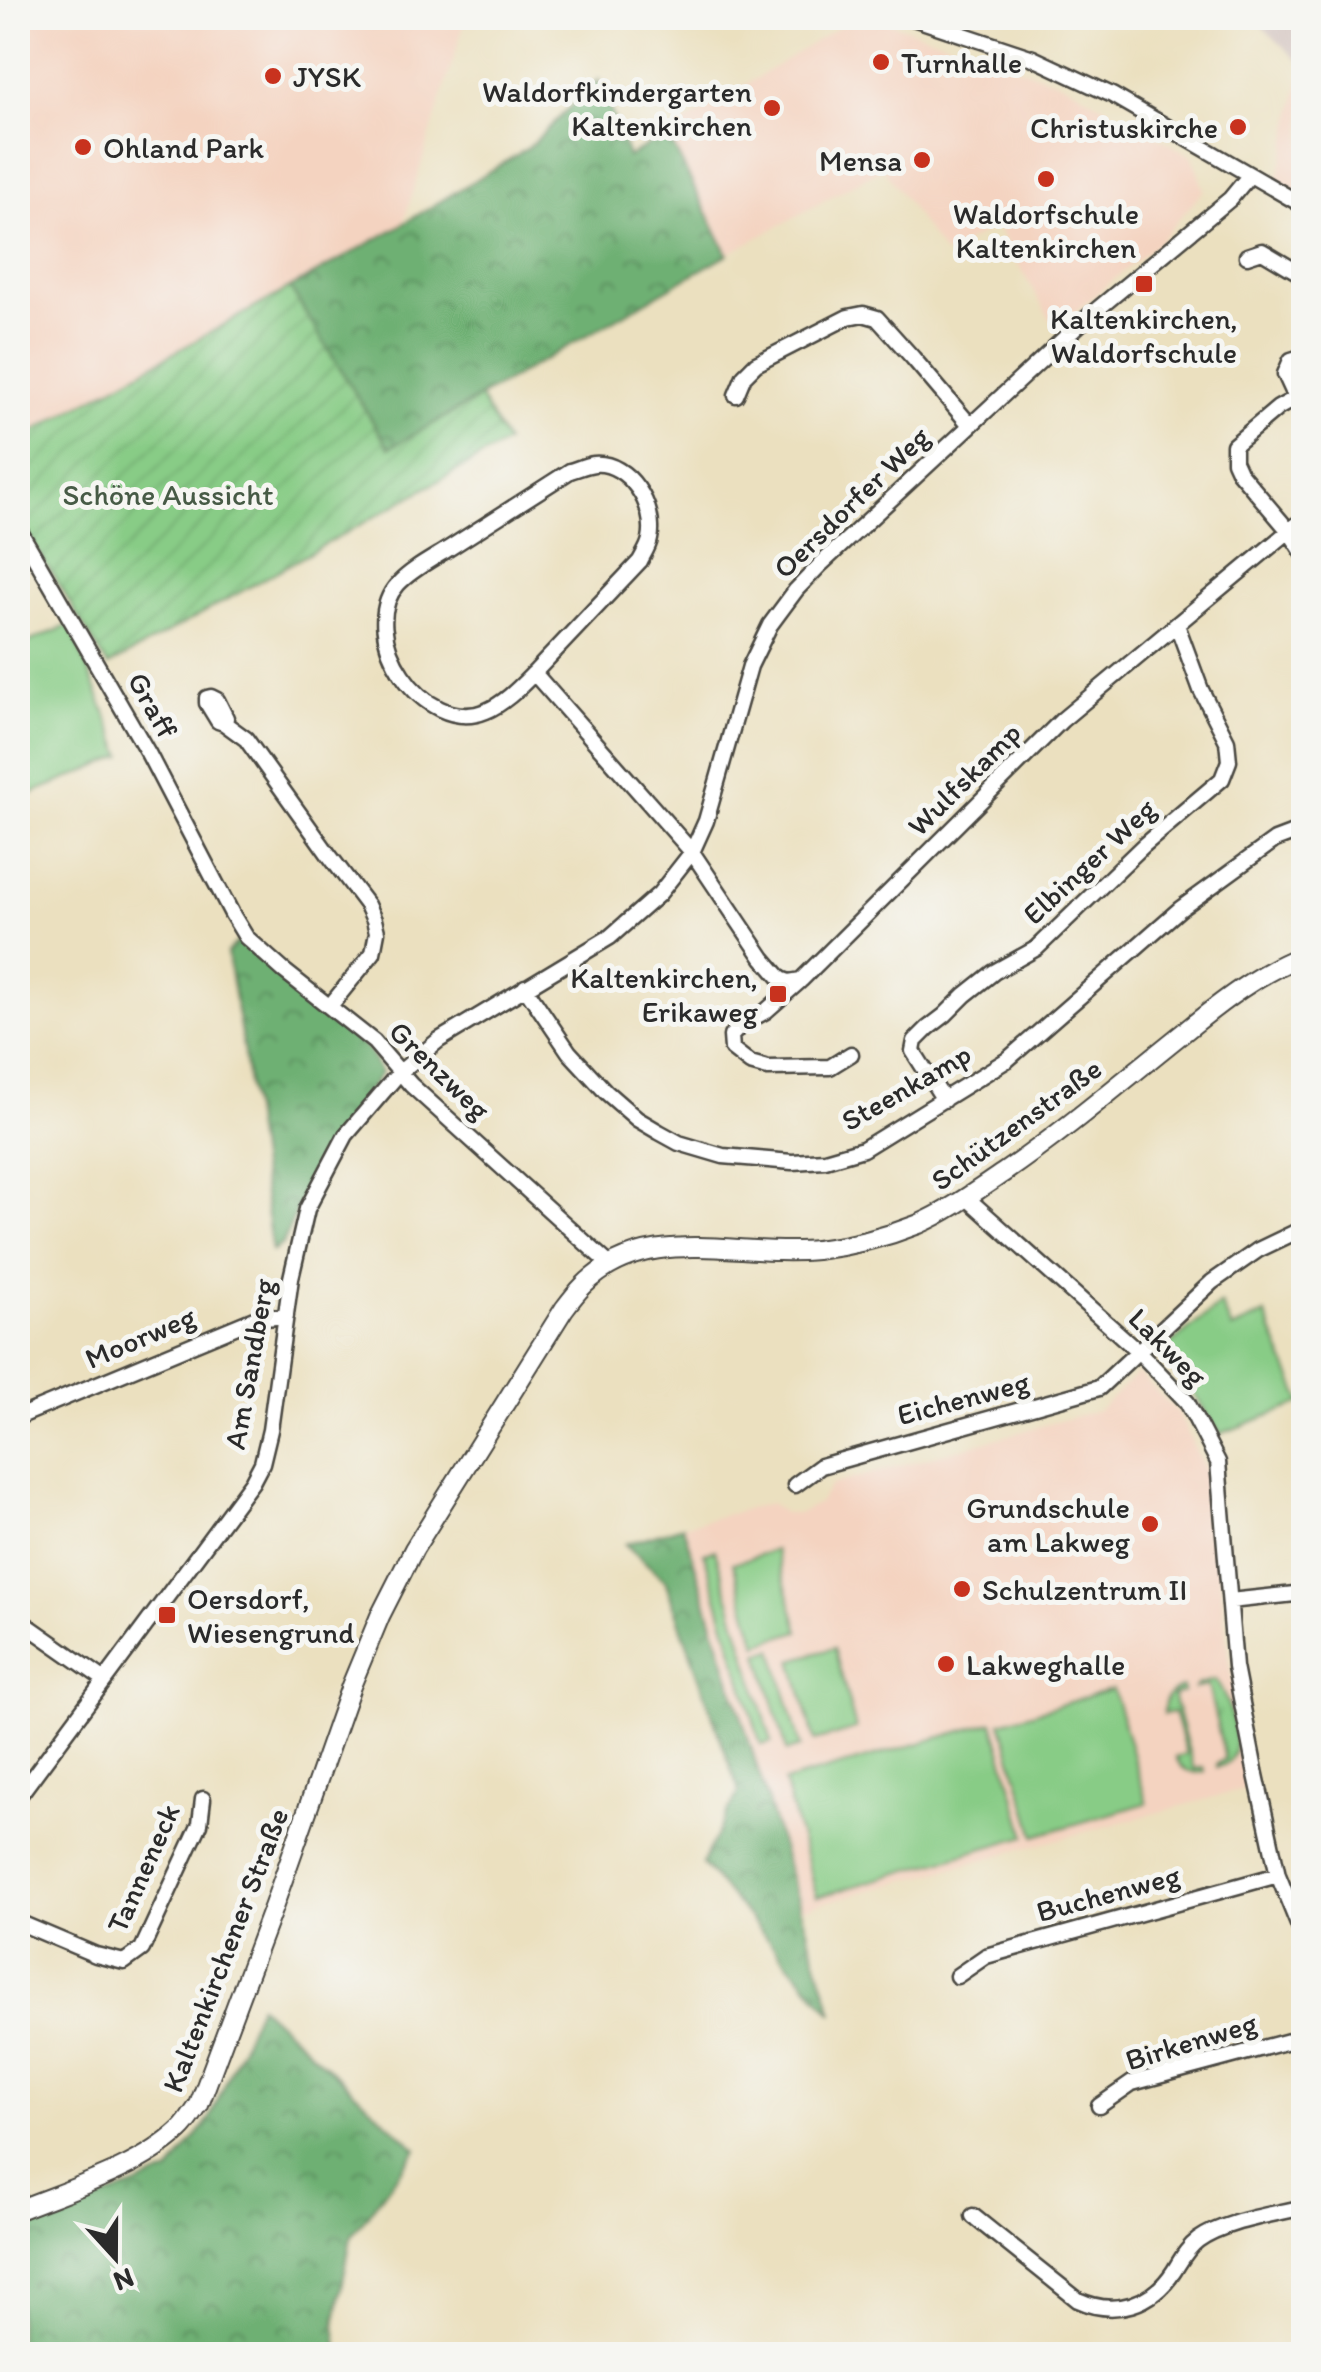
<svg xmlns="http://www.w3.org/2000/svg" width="1321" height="2372" viewBox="0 0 1321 2372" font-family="Itim,sans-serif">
<defs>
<pattern id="grass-tufts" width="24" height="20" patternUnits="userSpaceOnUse" patternTransform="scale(2.5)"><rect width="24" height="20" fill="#88cc86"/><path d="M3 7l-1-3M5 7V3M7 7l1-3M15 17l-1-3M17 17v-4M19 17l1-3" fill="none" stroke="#76af74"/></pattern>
<pattern id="forest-crowns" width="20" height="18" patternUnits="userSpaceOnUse" patternTransform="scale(2.5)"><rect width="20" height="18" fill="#6eb073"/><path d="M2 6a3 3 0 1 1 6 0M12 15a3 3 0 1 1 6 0" fill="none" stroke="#5b8f5f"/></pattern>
<pattern id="garden-furrows" width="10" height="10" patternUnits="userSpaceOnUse" patternTransform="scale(2.5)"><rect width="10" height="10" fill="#88cc86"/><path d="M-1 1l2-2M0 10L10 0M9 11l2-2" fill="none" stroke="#76af74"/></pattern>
</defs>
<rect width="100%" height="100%" fill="#f6f6f2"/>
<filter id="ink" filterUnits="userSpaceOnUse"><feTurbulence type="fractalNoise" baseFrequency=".01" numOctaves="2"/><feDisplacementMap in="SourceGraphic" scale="20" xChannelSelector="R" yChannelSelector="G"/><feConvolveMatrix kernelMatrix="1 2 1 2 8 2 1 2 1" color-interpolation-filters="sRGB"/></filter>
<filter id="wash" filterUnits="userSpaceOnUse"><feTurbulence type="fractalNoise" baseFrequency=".0048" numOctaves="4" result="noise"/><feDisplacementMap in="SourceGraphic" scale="40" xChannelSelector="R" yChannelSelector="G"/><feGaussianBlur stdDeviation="2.25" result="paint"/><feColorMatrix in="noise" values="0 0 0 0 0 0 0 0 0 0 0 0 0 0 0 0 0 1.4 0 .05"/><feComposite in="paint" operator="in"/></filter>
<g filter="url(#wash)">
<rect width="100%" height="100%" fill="#ebe0bf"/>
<!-- built -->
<path fill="#f4d3c0" d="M18 18H466L403 224 18 440Z
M853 18H877L1065 84 1193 157 1204 190 1158 243 1055 328 996 226 944 255 883 168 728 254 667 134Z
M1303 60V202L1275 187 1286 150Z
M1138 1373 1178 1413 1209 1478 1228 1653 1248 1788 800 1909 683 1526 770 1503 784 1513H799L819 1503 831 1485 1099 1410Z"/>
<!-- industrial -->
<path fill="#d0c0bc" d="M1253 18H1289L1303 31V65Z"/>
<!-- grass -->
<path fill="url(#grass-tufts)" stroke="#5a7c58" stroke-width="2.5" d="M1215 1680C1229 1697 1252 1763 1217 1767V1764L1225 1759 1208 1686 1195 1688 1198 1684Z
M1182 1687 1183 1692 1173 1695 1194 1769 1203 1767 1205 1771C1192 1776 1180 1769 1176 1757L1186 1754 1174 1712 1164 1714C1163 1700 1168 1692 1182 1687Z"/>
<!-- forest -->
<path fill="url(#forest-crowns)" stroke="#4c6e4f" stroke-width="2.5" d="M599 80 628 157 667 134 728 254 389 449 290 288 403 224 528 148Z
M241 939 368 1049 381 1073 311 1176 283 1243 272 1252 242 1040 227 953Z
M683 1526 833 2014 702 1864 739 1791 665 1580 625 1544Z
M259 2005 417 2149 351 2237 335 2325 339 2354H18V2232L170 2172 210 2118Z"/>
<!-- park -->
<path fill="#88cc86" stroke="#5a7c58" stroke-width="2.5" d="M70 625 123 756 18 799V646Z
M1221 1304 1232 1329 1265 1314 1302 1403 1220 1434 1194 1394 1158 1354Z
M715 1550 772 1742 761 1745 704 1553Z
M775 1550 799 1631 757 1644 733 1563Z
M834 1648 856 1729 815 1741 792 1660Z
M773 1649 801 1747 787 1751 759 1653Z
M1113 1689 1147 1803 1035 1836 1001 1722Z
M993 1722 1026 1836 817 1897 784 1782Z"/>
<!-- garden -->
<path fill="url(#garden-furrows)" stroke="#5a7c58" stroke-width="2.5" d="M290 288 389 448 480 398 506 443 108 666 18 518V440Z"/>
</g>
<g filter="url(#ink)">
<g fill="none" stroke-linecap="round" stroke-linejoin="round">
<defs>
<path id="minor" d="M913 18 1033 58 1112 95 1304 206
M1247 256 1262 251 1304 276
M736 395 744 376 756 364 848 317 863 314 877 318 913 358 970 425
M1296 398 1285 374 1291 360 1304 356
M1304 411 1296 398 1278 408 1234 445V461L1239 472 1289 531 1304 519
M18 528 148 753 232 914 246 937 283 970 374 1042 411 1085 610 1265
M534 673 640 561C643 555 649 546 650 539 657 507 629 461 594 464 586 465 577 469 570 471 530 497 489 523 448 549 432 559 411 570 398 584 354 632 424 737 486 711 505 703 520 687 534 673L692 852 763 958 781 979 789 982 801 980 1062 720 1289 531 1304 554
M224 723 226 718 217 700 211 697 207 698V703L218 721 224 723 246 739 329 855 367 905 374 920 377 932 373 953 330 1006
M800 981 766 1011 741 1025 731 1036 732 1049 750 1063 768 1068 830 1067 851 1054
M525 987 569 1052 606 1092 637 1119 659 1132 679 1143 723 1156 792 1162 825 1160 863 1149 1007 1060 1180 909 1275 840 1304 829
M944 1100 913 1051 915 1041 928 1028 945 1015 965 995 994 972 1037 948 1144 845 1222 779 1229 761 1227 741 1201 690 1177 625
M967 1198 1139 1352 1187 1402 1218 1462 1235 1667 1255 1770 1278 1875 1304 1939
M18 1417 254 1319 286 1316
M795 1485 821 1466 1099 1388 1212 1282 1258 1250 1304 1228
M1230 1601 1304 1593
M18 1619 105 1680
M18 1797 252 1482 262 1463 270 1430 291 1278 307 1209 346 1135 400 1072 439 1040 610 937 659 894 692 852 706 821 750 666 770 625 796 590 821 564 1082 322 1230 199 1249 176
M18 1922 96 1955 124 1962 142 1949 200 1824 203 1799
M957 1976 986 1956 1278 1875
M1099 2106 1132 2083 1304 2037
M973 2216 1078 2300C1115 2317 1152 2305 1174 2271 1181 2260 1187 2248 1198 2240 1224 2221 1272 2215 1304 2207"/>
<path id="major" d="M18 2210C70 2189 139 2169 180 2130 188 2123 193 2113 199 2105L274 1905 351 1686 380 1616 414 1549 564 1309C570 1301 576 1293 583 1286 647 1222 737 1258 816 1250 851 1246 886 1237 919 1224 949 1211 976 1191 1003 1173 1066 1130 1124 1080 1183 1033 1221 1002 1258 973 1304 955"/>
</defs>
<!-- minor casing -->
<use href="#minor" stroke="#484641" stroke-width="19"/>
<!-- major casing -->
<use href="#major" stroke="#484641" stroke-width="22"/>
<!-- minor -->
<use href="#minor" stroke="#fff" stroke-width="14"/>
<!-- major -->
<use href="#major" stroke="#fff" stroke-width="18"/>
<!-- rail -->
<path stroke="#2b2b2b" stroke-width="4" stroke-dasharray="15 8" stroke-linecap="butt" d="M1278 18 1304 41"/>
</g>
</g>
<!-- markers -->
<g fill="#c8321e" stroke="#f6f6f2" stroke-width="4">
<circle cx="881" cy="62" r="10"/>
<circle cx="273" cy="76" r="10"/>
<circle cx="772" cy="108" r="10"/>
<circle cx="1238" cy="127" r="10"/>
<circle cx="83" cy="147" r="10"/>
<circle cx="922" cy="160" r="10"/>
<circle cx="1046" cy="179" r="10"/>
<rect x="1134" y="274" width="20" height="20" rx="5"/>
<rect x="768" y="984" width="20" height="20" rx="5"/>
<circle cx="1150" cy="1524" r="10"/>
<circle cx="962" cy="1589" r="10"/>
<rect x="157" y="1605" width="20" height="20" rx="5"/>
<circle cx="946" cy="1664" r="10"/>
</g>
<g text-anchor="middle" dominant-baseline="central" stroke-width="10" stroke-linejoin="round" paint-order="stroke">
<!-- poi labels -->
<g font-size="30" fill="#2b2b2b" stroke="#f6f6f2" text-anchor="start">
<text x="901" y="62">Turnhalle</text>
<text x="293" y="76">JYSK</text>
<text x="752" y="91" text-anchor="end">Waldorfkindergarten<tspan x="752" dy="34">Kaltenkirchen</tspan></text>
<text x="1218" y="127" text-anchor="end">Christuskirche</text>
<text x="103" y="147">Ohland Park</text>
<text x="902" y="160" text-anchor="end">Mensa</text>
<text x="1046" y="213" text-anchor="middle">Waldorfschule<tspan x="1046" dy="34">Kaltenkirchen</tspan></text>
<text x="1144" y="318" text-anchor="middle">Kaltenkirchen,<tspan x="1144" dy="34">Waldorfschule</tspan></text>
<text x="758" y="977" text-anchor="end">Kaltenkirchen,<tspan x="758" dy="34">Erikaweg</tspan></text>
<text x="1130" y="1507" text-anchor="end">Grundschule<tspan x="1130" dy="34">am Lakweg</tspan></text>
<text x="982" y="1589">Schulzentrum II</text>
<text x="187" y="1598">Oersdorf,<tspan x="187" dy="34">Wiesengrund</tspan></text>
<text x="966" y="1664">Lakweghalle</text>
</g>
<!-- park labels -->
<g font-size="30" fill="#475b46" stroke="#f6f6f2">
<text x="168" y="494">Schöne Aussicht</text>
</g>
<!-- street labels -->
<g font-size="30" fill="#2b2b2b" stroke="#f6f6f2">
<text transform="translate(851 502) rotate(-44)">Oersdorfer Weg</text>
<text transform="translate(153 705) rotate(61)">Graff</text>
<text transform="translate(964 779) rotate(-45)">Wulfskamp</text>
<text transform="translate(1089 861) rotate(-43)">Elbinger Weg</text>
<text transform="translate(440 1070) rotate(44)">Grenzweg</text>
<text transform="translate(906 1087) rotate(-30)">Steenkamp</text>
<text transform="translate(1016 1124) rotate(-36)">Schützenstraße</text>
<text transform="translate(140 1337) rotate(-23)">Moorweg</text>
<text transform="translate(1168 1347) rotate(45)">Lakweg</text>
<text transform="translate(249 1364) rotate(-80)">Am Sandberg</text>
<text transform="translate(963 1398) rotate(-15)">Eichenweg</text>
<text transform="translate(143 1868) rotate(-66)">Tanneneck</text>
<text transform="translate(1108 1893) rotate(-15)">Buchenweg</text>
<text transform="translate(225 1950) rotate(-69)">Kaltenkirchener Straße</text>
<text transform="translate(1191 2041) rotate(-17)">Birkenweg</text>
</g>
</g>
<!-- margin -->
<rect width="1321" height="2372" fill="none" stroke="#f6f6f2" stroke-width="60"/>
<!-- north arrow -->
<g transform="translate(115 2257) rotate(159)" stroke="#f6f6f2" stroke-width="8" paint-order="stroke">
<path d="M0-8L18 38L0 25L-18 38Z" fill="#2b2b2b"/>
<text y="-15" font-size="28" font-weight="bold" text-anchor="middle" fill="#2b2b2b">N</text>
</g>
</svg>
